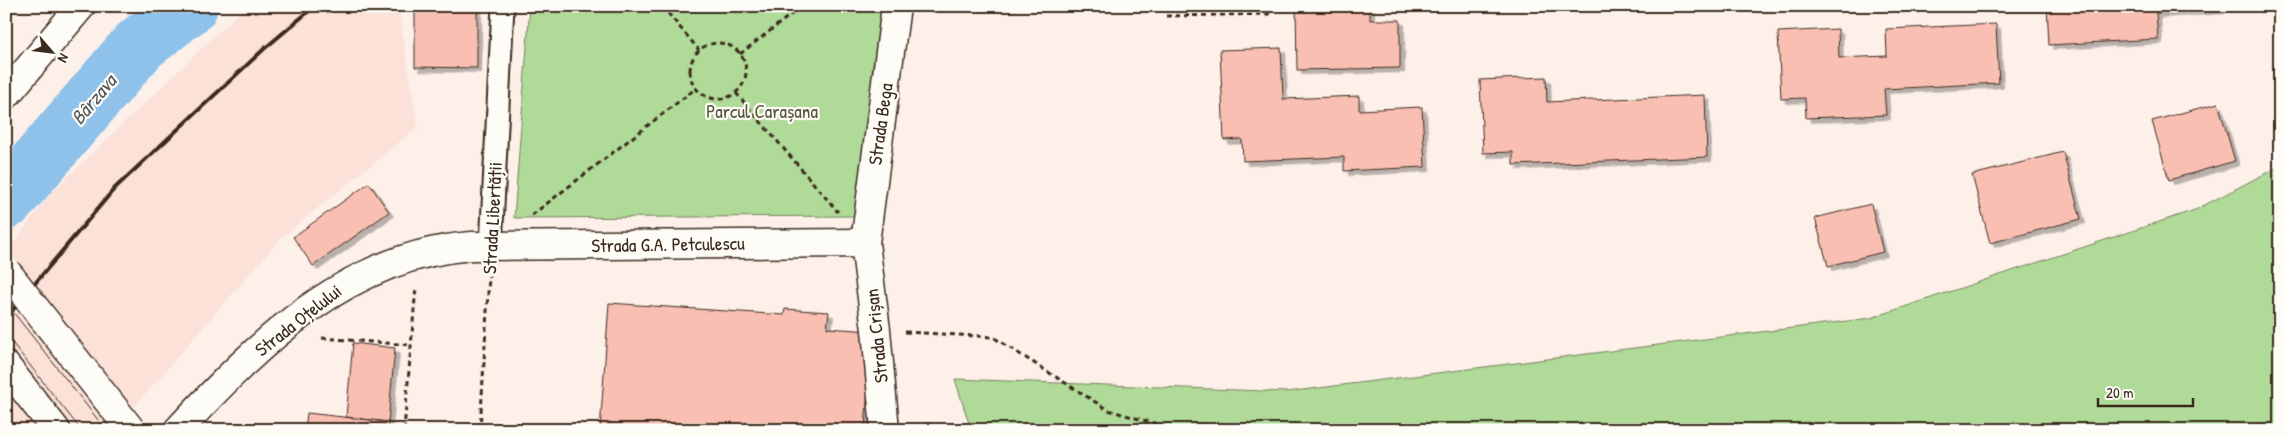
<svg xmlns="http://www.w3.org/2000/svg" width="2286" height="436" viewBox="0 0 2286 436" font-family="'Patrick Hand',sans-serif">
<defs>
<filter id="shadow"><feDropShadow dx="4.5" dy="4.5" stdDeviation="0" flood-color="#0004"/></filter>
</defs>
<rect width="100%" height="100%" fill="#fcf0e9"/>
<filter id="ink" filterUnits="userSpaceOnUse"><feTurbulence type="fractalNoise" baseFrequency=".02" numOctaves="2"/><feDisplacementMap in="SourceGraphic" scale="10" xChannelSelector="R" yChannelSelector="G"/><feConvolveMatrix kernelMatrix="1 2 1 2 8 2 1 2 1" color-interpolation-filters="sRGB"/></filter>
<g filter="url(#ink)">
<!-- built -->
<path fill="#fbe1d8" d="M246 6H398L418 127 281 238 114 430H6V255L47 197Z"/>
<!-- green -->
<path fill="#afda98" stroke="#75825b" d="M530 6H885L858 216 514 218Z
M2280 166V430H971L955 379 1287 392 1871 318 2195 210Z"/>
<g fill="none" stroke-linecap="round" stroke-linejoin="round">
<!-- river -->
<path stroke="#8ec2eb" stroke-width="58" d="M6 200 139 45 189 6"/>
</g>
<!-- building -->
<path fill="#f9bfb2" stroke="#3b2a1e" filter="url(#shadow)" d="M415 6H477V68L415 67Z
M1296 6H1370V20H1400V68L1297 70Z
M2047 6H2219L2220 9 2156 13 2158 39 2049 45Z
M1996 24 1999 83 1884 89 1886 115 1806 118 1805 98 1781 99 1778 32 1838 29 1839 58 1887 56 1886 29Z
M1281 48 1283 99 1359 96V110L1422 107 1425 167 1344 171V157L1243 161 1242 139 1224 140 1220 50Z
M1546 77 1547 102 1705 95 1707 157 1513 165V152L1483 153 1480 80Z
M2218 103 2235 161 2169 180 2152 121Z
M2063 152 2081 219 1990 243 1972 175Z
M369 183 389 212 313 266 293 237Z
M1871 204 1883 252 1828 266 1815 218Z
M609 303 784 315 785 309 829 312 827 328 872 331 865 429 841 427 840 430H600Z
M353 343 395 348 388 422 346 417Z
M307 413 388 422 387 430H305Z"/>
<g fill="none" stroke-linecap="round" stroke-linejoin="round">
<defs>
<path id="pedestrian" d="M491 246 503 6"/>
<path id="minor" d="M6 95 81 6
M865 243 896 6"/>
<path id="tertiary" d="M178 430C259 343 347 255 472 246L865 243 876 330 885 430"/>
<path id="secondary" d="M6 366 56 430"/>
</defs>
<!-- pedestrian casing -->
<use href="#pedestrian" stroke="#3b2a1e" stroke-width="25"/>
<!-- minor casing -->
<use href="#minor" stroke="#3b2a1e" stroke-width="31"/>
<!-- tertiary casing -->
<use href="#tertiary" stroke="#3b2a1e" stroke-width="31"/>
<!-- secondary casing -->
<use href="#secondary" stroke="#3b2a1e" stroke-width="31"/>
<!-- path -->
<path stroke="#3b2a1e" stroke-width="3" stroke-dasharray="5 4" stroke-linecap="butt" d="M662 6 699 50
M1166 16 1272 14V6
M690 71a28 28 0 1 1 56 0a28 28 0 1 1-56 0Z
M740 54 802 6
M736 93 838 212
M532 215 695 89
M905 332 993 337 1108 410 1178 430
M322 338 411 345
M404 430 416 287
M480 430 489 276"/>
<!-- pedestrian -->
<use href="#pedestrian" stroke="#fdfcf7" stroke-width="21"/>
<!-- minor -->
<use href="#minor" stroke="#fdfcf7" stroke-width="28"/>
<!-- tertiary -->
<use href="#tertiary" stroke="#fdfcf7" stroke-width="28"/>
<!-- secondary -->
<use href="#secondary" stroke="#fdfcf7" stroke-width="28"/>
<!-- tram -->
<path stroke="#3b2a1e" stroke-width="1" d="M6 303 106 430
M6 335 81 430"/>
<!-- rail -->
<path stroke="#3b2a1e" stroke-width="4" d="M6 318 115 188 264 49 315 6"/>
<defs>
<path id="secondary-bridge" d="M6 271 131 430"/>
</defs>
<!-- secondary-bridge casing -->
<use href="#secondary-bridge" stroke="#3b2a1e" stroke-width="31" stroke-linecap="butt"/>
<!-- secondary-bridge -->
<use href="#secondary-bridge" stroke="#fdfcf7" stroke-width="28"/>
</g>
</g>
<g text-anchor="middle" dominant-baseline="central" stroke-width="4.5" stroke-linejoin="round" paint-order="stroke">
<!-- park labels -->
<g font-size="19" fill="#58563c" stroke="#fdfcf7">
<text x="762" y="111">Parcul Carașana</text>
</g>
<!-- street labels -->
<g font-size="19" fill="#3b2a1e" stroke="#fdfcf7">
<text transform="translate(880 124) rotate(-82)">Strada Bega</text>
<text transform="translate(492 218) rotate(-87)">Strada Libertății</text>
<text transform="translate(668 244) rotate(-1)">Strada G.A. Petculescu</text>
<text transform="translate(298 320) rotate(-38)">Strada Oțelului</text>
<text transform="translate(876 336) rotate(-96)">Strada Crișan</text>
</g>
<!-- water labels -->
<g font-size="20" font-style="italic" fill="#54585c" stroke="#fdfcf7">
<text transform="translate(93 99) rotate(-50)">Bârzava</text>
</g>
</g>
<!-- margin -->
<rect width="2286" height="436" fill="none" stroke="#fdfcf7" stroke-width="25"/>
<rect x="12" y="12" width="2261" height="411" fill="none" stroke="#3b2a1e" stroke-width="2" filter="url(#ink)"/>
<!-- north arrow -->
<g transform="translate(52 52) rotate(118)" stroke="#fdfcf7" stroke-width="4" paint-order="stroke">
<path d="M0-4L9 19L0 12L-9 19Z" fill="#3b2a1e"/>
<text y="-8" font-size="14" font-weight="bold" text-anchor="middle" fill="#3b2a1e">N</text>
</g>
<!-- scale -->
<path d="M2098 398v8h95v-8" fill="none" stroke="#3b2a1e" stroke-width="2.5"/>
<text x="2106" y="398" font-size="15" fill="#3b2a1e" stroke="#fdfcf7" stroke-width="4" paint-order="stroke">20 m</text>
</svg>
